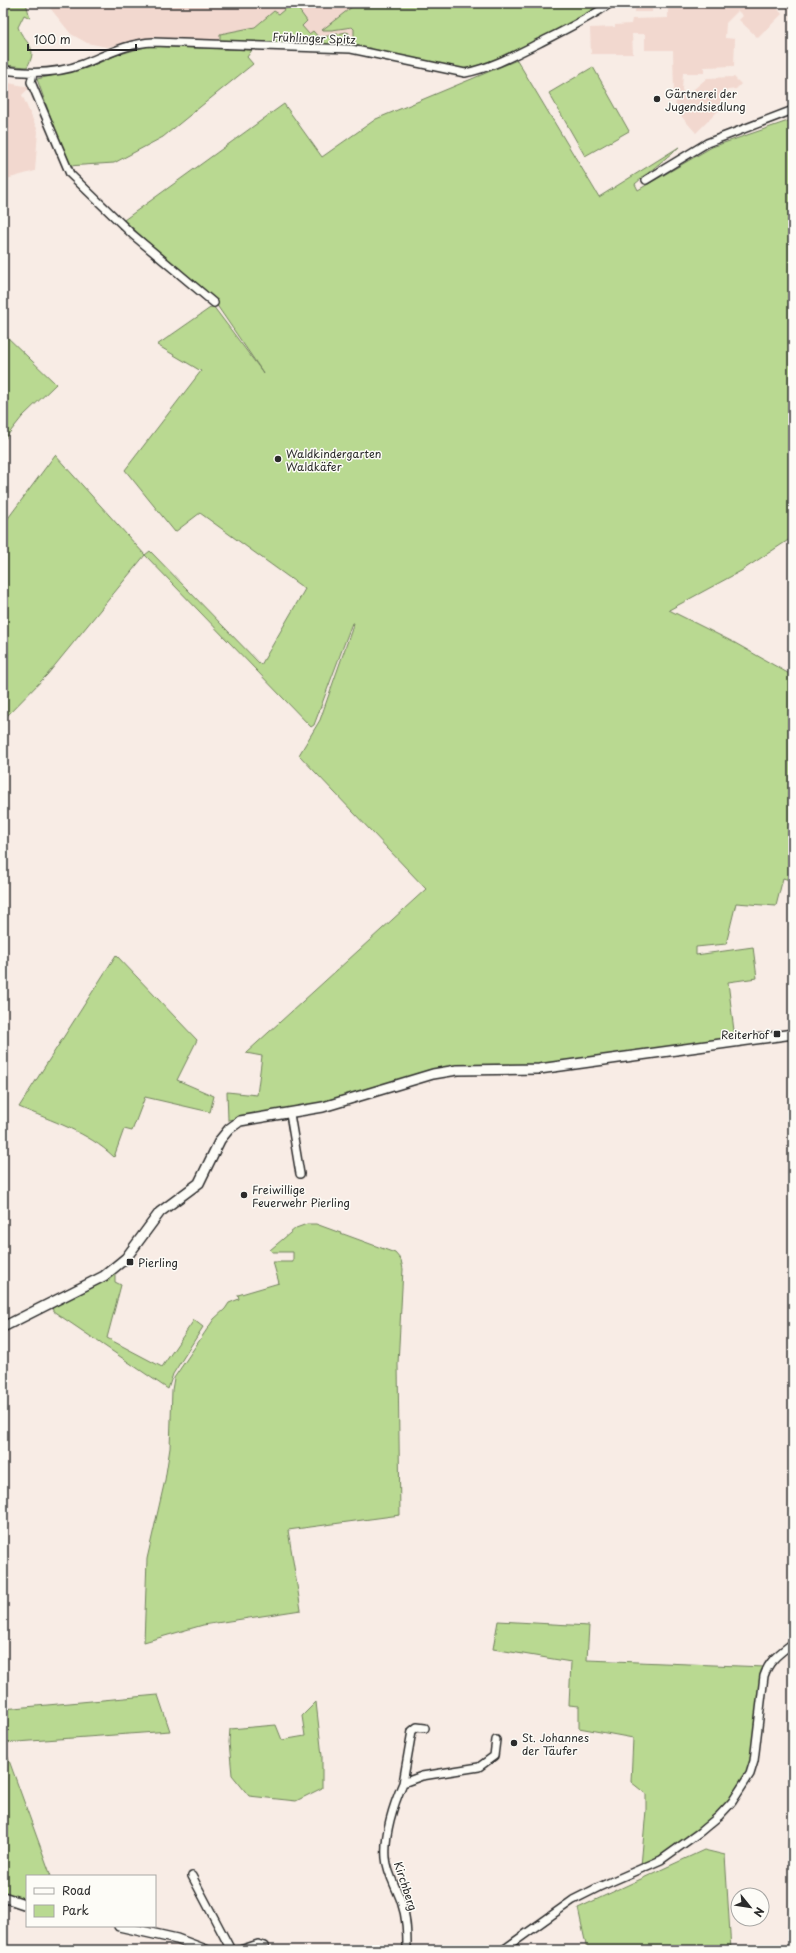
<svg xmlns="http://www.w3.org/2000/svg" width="796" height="1953" viewBox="0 0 796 1953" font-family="'Playpen Sans',sans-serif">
<rect width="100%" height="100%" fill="#f8ece5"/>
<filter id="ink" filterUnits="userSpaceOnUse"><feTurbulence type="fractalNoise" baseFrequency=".025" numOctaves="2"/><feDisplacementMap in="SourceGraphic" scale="8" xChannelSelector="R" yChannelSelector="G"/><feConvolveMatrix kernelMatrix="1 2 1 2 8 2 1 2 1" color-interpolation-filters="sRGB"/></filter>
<g filter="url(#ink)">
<!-- built -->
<path fill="#f2d8cf" d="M46 3H605L590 13 554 31 403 56 360 47 352 44 343 46 154 38 133 41 107 47 87 43 71 34Z
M636 3H652V12H635Z
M668 3H773L782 14 758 38 739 20 743 16 738 11 726 23 725 38 735 39 734 66 704 67V73H683L682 90 687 95 707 78 734 77 741 84 736 89 721 91V108L696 133 675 109 676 98 674 95 673 50H645V34H632L633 54H591L590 28 615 27V25L631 24 632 19 668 18Z
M3 82 30 87 22 95 38 131 35 171 3 180Z"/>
<!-- green -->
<path fill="#b9d991" stroke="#72825e" d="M3 3H26L30 18 24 15 18 27C24 44 40 46 27 67L3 65Z
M357 3H605L590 13 514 52 475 68 458 69 360 47 354 44V29L352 27 332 30H322Z
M291 4 296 6 307 21 302 26 309 34 313 31 319 38 346 32 349 33 350 44 343 46 220 41V34L255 27 274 11 279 14Z
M149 46 252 50 247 57 253 64 163 137 114 163 68 166 37 79 87 68 117 55Z
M517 60 599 197 679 147 635 184 638 190 712 147 788 121 793 124V537L741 571 669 610 735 643 793 676V881L783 878 776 906 736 903 726 944 696 947V955L753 947 757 978 728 982 735 1039 538 1066 455 1067 322 1104 228 1120 227 1092 257 1095 262 1056 246 1053 426 889 299 755 320 720 354 623H352L314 725 311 727 145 555 47 675 3 720V525L55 455 145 555 150 551 261 665 305 589 200 513 175 532 125 470 201 371 157 345 213 306 264 374 216 304 124 220 284 104 322 157 376 119Z
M593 67 629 131 585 156 549 93Z
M3 333 56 384 22 417 3 441Z
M116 955 197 1040 177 1080 214 1096 210 1112 145 1097 132 1131 124 1129 114 1157C88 1132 52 1121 19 1107Z
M307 1224H316L395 1253 401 1260 403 1269 398 1364 400 1515 288 1530 301 1610 203 1625 144 1642 147 1559 165 1480 170 1448 172 1390 174 1378 214 1319 225 1309 229 1303 239 1299 238 1295 279 1283 273 1262H293V1252H272L270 1250 296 1228Z
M115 1273V1282L121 1285 107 1338 162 1367 194 1320 203 1327 173 1374 168 1389 53 1311 52 1306Z
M498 1621 589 1626 587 1660 765 1667 757 1726 748 1773 718 1815 660 1858 641 1866 646 1810V1794L631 1782 633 1738 579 1728V1706L569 1705 571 1662 493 1649Z
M158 1695 170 1731 3 1743V1709Z
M316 1702 322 1756V1788L296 1801 249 1796 232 1775 229 1742 230 1729 276 1725 282 1740 305 1736 302 1716Z
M3 1744 51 1876H27V1900L3 1893Z
M704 1850 725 1855 731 1950H587L578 1908Z"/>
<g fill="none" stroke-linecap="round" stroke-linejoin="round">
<defs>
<path id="street" d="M3 70C30 74 57 74 83 64 106 55 128 43 153 42L351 49 465 73C491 68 515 55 539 43 563 31 588 19 611 3
M33 73 31 82 70 174 133 235 214 303
M646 180 707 143 793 110
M290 1114 300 1174
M403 1783 412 1731 417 1727 425 1728
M192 1876 231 1950
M240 1950 258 1944 264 1946
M407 1950C407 1933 407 1918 401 1901 396 1887 387 1873 386 1858 384 1832 393 1806 403 1783L422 1776 479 1767 494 1756 496 1740
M503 1950 573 1900 599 1887 661 1860 700 1832 719 1816 732 1802 750 1774 754 1761 764 1676C769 1660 780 1653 793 1643"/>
<path id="secondary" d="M3 1327 104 1276 126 1258 160 1212 199 1183 220 1140 229 1129 240 1121 323 1107 433 1074 457 1070 539 1069 793 1034
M3 1897 27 1905
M119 1926 177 1939 206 1950"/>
</defs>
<!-- street casing -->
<use href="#street" stroke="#2b2b2b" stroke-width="10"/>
<!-- secondary casing -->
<use href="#secondary" stroke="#2b2b2b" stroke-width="12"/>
<!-- street -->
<use href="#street" stroke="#fdfcf7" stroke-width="7"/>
<!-- secondary -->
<use href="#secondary" stroke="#fdfcf7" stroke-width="9"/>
</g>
</g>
<!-- markers -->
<g fill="#2b2b2b" stroke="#fdfcf7" stroke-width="1.5">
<circle cx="657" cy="99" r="4"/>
<circle cx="278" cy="459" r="4"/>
<rect x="773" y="1030" width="8" height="8" rx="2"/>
<circle cx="244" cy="1195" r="4"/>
<rect x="126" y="1258" width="8" height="8" rx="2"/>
<circle cx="514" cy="1743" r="4"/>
</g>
<g text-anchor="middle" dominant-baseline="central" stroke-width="3" stroke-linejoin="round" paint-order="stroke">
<!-- street labels -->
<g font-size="11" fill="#2b2b2b" stroke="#fdfcf7">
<text transform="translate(314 38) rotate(2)">Frühlinger Spitz</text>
<text transform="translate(406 1886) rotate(72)">Kirchberg</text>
</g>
<!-- poi labels -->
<g font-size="11" fill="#2b2b2b" stroke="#fdfcf7" text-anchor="start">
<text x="665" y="93">Gärtnerei der<tspan x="665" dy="13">Jugendsiedlung</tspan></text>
<text x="286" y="453">Waldkindergarten<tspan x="286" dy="13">Waldkäfer</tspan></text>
<text x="769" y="1034" text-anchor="end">Reiterhof</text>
<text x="252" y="1189">Freiwillige<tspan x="252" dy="13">Feuerwehr Pierling</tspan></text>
<text x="138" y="1262">Pierling</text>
<text x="522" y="1737">St. Johannes<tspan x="522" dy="13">der Täufer</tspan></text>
</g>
</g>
<!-- margin -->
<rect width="796" height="1953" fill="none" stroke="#fdfcf7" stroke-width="16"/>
<rect x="8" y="8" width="780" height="1937" fill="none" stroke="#2b2b2b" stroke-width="1.5" filter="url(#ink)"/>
<!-- legend -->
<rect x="26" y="1875" width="130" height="52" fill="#fdfcf7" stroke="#a9a8a5"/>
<rect x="34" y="1888" width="20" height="6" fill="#fdfcf7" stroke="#a9a8a5"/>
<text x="62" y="1895" font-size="12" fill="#2b2b2b">Road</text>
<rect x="34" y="1905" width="20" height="12" fill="#b9d991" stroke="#a9a8a5"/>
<text x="62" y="1915" font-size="12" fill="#2b2b2b">Park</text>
<!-- north arrow -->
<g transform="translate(750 1907) rotate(120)"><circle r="19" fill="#fdfcf7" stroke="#a9a8a5"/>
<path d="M0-3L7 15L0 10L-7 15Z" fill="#2b2b2b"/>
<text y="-6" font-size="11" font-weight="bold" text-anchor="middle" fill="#2b2b2b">N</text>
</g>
<!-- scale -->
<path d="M28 44v6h108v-6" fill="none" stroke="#2b2b2b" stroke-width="2"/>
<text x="34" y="44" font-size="12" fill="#2b2b2b" stroke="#fdfcf7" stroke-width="3" paint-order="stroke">100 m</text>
</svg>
